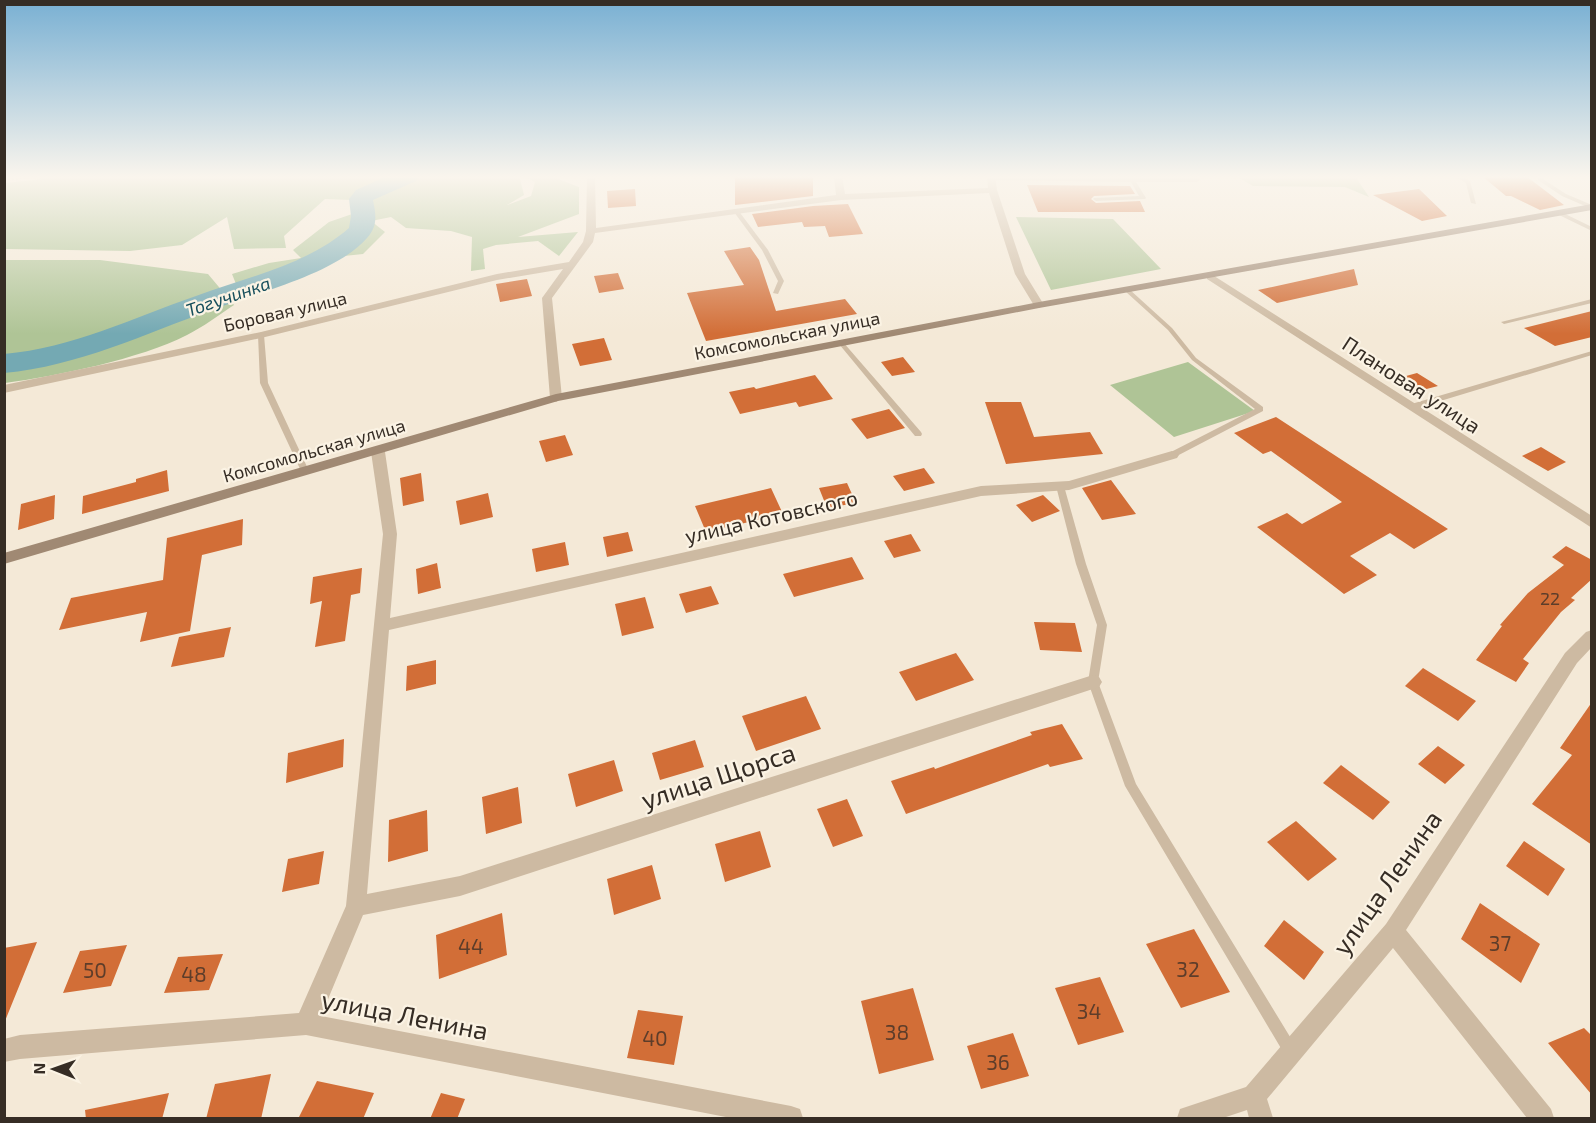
<svg xmlns="http://www.w3.org/2000/svg" width="1596" height="1123" viewBox="0 0 1596 1123" font-family="'Exo 2',sans-serif">
<rect width="100%" height="100%" fill="#f4e9d7"/>
<!-- green -->
<path fill="#afc496" d="M30 176H516L520 179 524 195 507 205 531 196 535 182 524 176H550L579 187V214L518 237 578 232 559 256 538 241 496 245 483 249 485 269 471 271 472 237 451 231 406 228 391 217 371 221 385 232 363 254 344 256 296 280 236 284 232 274 269 263 301 258 293 250 329 222 355 213 352 200 325 199 284 236 286 248 234 249 227 217 182 245 130 251 5 249V183L43 179Z
M1236 176H1355L1369 197 1345 187 1253 186Z
M1016 217 1113 219 1161 269 1051 290Z
M4 260H100L208 274 234 305C219 315 203 327 187 335 140 359 57 376 5 383Z
M1188 362 1255 411 1174 437 1110 385Z"/>
<g fill="none" stroke-linecap="round" stroke-linejoin="round">
<!-- river -->
<path fill="#74a9b3" fill-rule="evenodd" d="M387 176H419L416 181 373 200C376 215 378 226 367 238 337 273 257 293 214 309 144 334 79 366 4 373V354C73 348 132 318 196 296 247 277 307 265 349 228L351 216 349 199 356 190Z"/>
</g>
<!-- building -->
<path fill="#d26e37" d="M735 176H813V196L735 205Z
M1482 176H1526L1564 205 1540 210 1511 196H1506Z
M1027 185 1130 186 1135 194 1094 196 1091 199 1096 203 1140 201 1145 212H1038Z
M635 189 636 206 608 208 607 191Z
M1419 189 1447 216 1422 221 1373 195Z
M848 204 863 234 829 237 825 226 804 227 802 222 758 227 752 214 813 206Z
M750 247 759 260 776 311 845 299 857 314 706 341 687 293 744 285 724 251Z
M1354 269 1358 285 1277 303 1258 290Z
M618 273 624 289 599 293 594 276Z
M527 279 532 296 500 302 496 284Z
M1592 311V337L1555 346 1524 328Z
M604 338 612 360 580 366 572 344Z
M903 357 915 372 892 376 881 362Z
M1417 373 1438 386 1415 392 1395 379Z
M815 375 833 399 799 407 796 402 740 414 729 392 754 387 756 389Z
M985 402H1021L1034 437 1090 432 1103 454 1006 464Z
M889 409 905 428 867 439 851 419Z
M1276 417 1448 529 1414 549 1390 533 1350 556 1377 575 1344 594 1257 527 1287 513 1302 524 1342 502 1271 451 1263 454 1234 433Z
M565 435 573 455 546 462 539 441Z
M1541 447 1566 462 1548 471 1522 456Z
M924 468 935 483 904 491 893 476Z
M167 470 169 491 82 514 83 496 136 482V479Z
M421 473 424 501 403 506 400 478Z
M1111 480 1136 514 1102 520 1082 488Z
M847 483 856 503 827 508 819 488Z
M771 488 783 514 706 532 695 506Z
M488 493 493 517 460 525 456 501Z
M55 495 54 519 18 530 21 504Z
M1043 495 1060 511 1032 522 1016 505Z
M243 519 242 545 202 555 190 631 140 642 147 612 59 630 71 598 163 580 167 538Z
M628 532 633 551 607 557 603 537Z
M911 534 921 551 894 558 884 541Z
M565 542 569 565 536 572 532 549Z
M1566 546 1592 560V579L1571 598 1575 600 1561 612 1523 659 1529 663 1516 682 1476 660 1502 626 1500 625 1528 593 1564 565 1552 557Z
M852 557 864 579 794 597 783 574Z
M437 563 441 588 418 594 416 569Z
M362 568 360 593 351 595 345 641 315 647 322 601 310 604 313 577Z
M711 586 719 604 686 613 679 594Z
M645 597 654 628 622 636 615 604Z
M1034 622 1075 623 1082 652 1040 650Z
M231 627 224 657 171 667 179 637Z
M956 653 974 680 916 701 899 672Z
M436 660V684L406 691 407 666Z
M1423 668 1476 701 1458 721 1405 686Z
M806 696 821 729 756 751 742 716Z
M1592 702V845L1532 804 1572 755 1560 748Z
M1062 724 1083 759 1050 767 1048 764 906 814 891 781 934 767 935 769 1032 735 1030 732Z
M344 739 343 767 286 783 288 753Z
M695 740 704 767 660 780 652 753Z
M1438 746 1465 765 1445 784 1418 764Z
M614 760 623 791 576 807 568 774Z
M1341 765 1390 802 1373 820 1323 783Z
M518 787 522 823 486 834 482 797Z
M847 799 863 836 833 847 817 809Z
M427 810 428 851 388 862 389 820Z
M1296 821 1337 859 1308 881 1267 842Z
M760 831 771 867 725 882 715 844Z
M1524 841 1565 869 1548 896 1506 866Z
M324 851 319 884 282 892 288 859Z
M652 865 661 899 614 915 607 879Z
M1480 903 1540 944 1521 983 1461 939Z
M502 913 507 955 439 979 436 935Z
M1284 920 1324 952 1304 980 1264 946Z
M1194 929 1230 992 1181 1008 1146 944Z
M37 942 5 1021H4V948Z
M127 945 111 986 63 993 80 951Z
M223 954 209 990 164 993 178 957Z
M1100 977 1124 1032 1078 1045 1055 988Z
M913 988 934 1060 879 1074 861 1001Z
M638 1010 683 1016 674 1065 627 1058Z
M1584 1028 1592 1036V1095L1548 1043Z
M1013 1033 1029 1076 981 1089 967 1046Z
M271 1074 261 1119H206L215 1084Z
M317 1081 374 1093 363 1119H298Z
M169 1093 162 1119H86L85 1110Z
M441 1093 465 1099 457 1119H430Z"/>
<g fill="none" stroke-linecap="round" stroke-linejoin="round">
<!-- path -->
<path stroke="#b8a48c" stroke-width="2" stroke-dasharray="2 2" stroke-linecap="butt" d="M4 180 40 176"/>
<!-- lane -->
<path fill="#cdbaa2" fill-rule="evenodd" d="M1454 176H1461L1470 181 1476 204 1471 203 1466 183Z
M1538 176H1543V179L1566 194 1592 205V209L1562 196 1538 180Z
M992 177 1197 178 1200 180 1197 182H1136L1146 198 1145 199 1096 201 1093 199 1094 198 1139 196 1131 182 990 180V178Z
M734 210H738L768 250 784 281 778 294 773 293 778 281 762 250 734 212Z
M1557 212H1561L1592 227V231L1557 214Z
M1125 289H1129L1172 328 1196 358 1263 407V411L1175 457H1169L1168 455 1169 453 1255 409 1192 360 1168 330 1125 291Z
M1592 299V303L1504 324 1501 322Z
M261 333 264 335 268 383 309 471 308 473H302L301 471 260 383 258 335Z
M841 341 843 342 921 432 922 434 921 436H915L839 344 838 343Z
M1592 351V355L1414 409H1411L1407 407 1408 405Z
M1060 483 1064 486 1086 564 1107 625 1098 682 1136 784 1295 1045 1297 1050 1295 1055 1290 1057 1285 1055 1125 786 1088 682 1097 625 1076 564 1056 486Z"/>
<!-- street -->
<path fill="#cdbaa2" fill-rule="evenodd" d="M587 176H595L596 228 836 195 834 176H842L845 194 988 188 987 176H995L997 190 1025 274 1044 305 1039 308 1035 307 1015 274 989 193 841 200 595 233 593 242 552 298 562 398 556 402 550 398 542 298 563 269 497 280 261 338 4 393V385L261 332 497 274 569 262 583 242 586 231Z
M1211 274 1592 516V528L1207 279V275Z
M378 448 385 452 397 534 390 618 981 486 1069 481 1172 451 1179 455 1177 458 1069 490 981 496 389 630 367 894 460 876 1093 675 1099 677 1102 682 1099 687 460 896 363 915 321 1016 791 1106 800 1109 803 1118H731L306 1035 20 1059 4 1062V1039L20 1035 299 1013 346 906 383 534 371 452Z
M1592 630V647L1577 663 1406 930 1551 1109 1554 1118H1527L1393 948 1267 1099 1273 1118H1249L1247 1110 1223 1118H1177L1180 1109 1246 1087 1386 924 1565 653 1586 632Z"/>
<!-- secondary -->
<path fill="#a08973" fill-rule="evenodd" d="M1592 204V210L1039 308 558 401 4 564V553L556 394 1039 302Z"/>
</g>
<!-- sky -->
<linearGradient id="sky" x2="0" y2="1"><stop stop-color="#79b0d3"/><stop offset="0.53" stop-color="#faf5ed"/><stop offset="1" stop-color="#faf5ed" stop-opacity="0"/></linearGradient>
<rect width="1596" height="334" fill="url(#sky)"/>
<g text-anchor="middle" dominant-baseline="central" stroke-width="4.5" stroke-linejoin="round" paint-order="stroke">
<!-- far-water labels -->
<g font-size="18" font-style="italic" fill="#174f5c" stroke="#fbf3e4">
<text transform="translate(228 296) rotate(-19)">Тогучинка</text>
</g>
<!-- far-street labels -->
<g font-size="18" fill="#362d25" stroke="#fbf3e4">
<text transform="translate(285 311) rotate(-13)">Боровая улица</text>
<text transform="translate(787 335) rotate(-11)">Комсомольская улица</text>
<text transform="translate(314 450) rotate(-16)">Комсомольская улица</text>
</g>
<!-- number labels -->
<g font-size="18" fill="#5d3d2a">
<text x="1550" y="598">22</text>
</g>
<!-- street labels -->
<g font-size="21" fill="#362d25" stroke="#fbf3e4">
<text transform="translate(1412 384) rotate(33)">Плановая улица</text>
<text transform="translate(771 516) rotate(-13)">улица Котовского</text>
</g>
<!-- near-number labels -->
<g font-size="21" fill="#5d3d2a">
<text x="1500" y="942">37</text>
<text x="471" y="945">44</text>
<text x="1188" y="968">32</text>
<text x="95" y="969">50</text>
<text x="194" y="973">48</text>
<text x="1089" y="1010">34</text>
<text x="897" y="1031">38</text>
<text x="655" y="1037">40</text>
<text x="998" y="1061">36</text>
</g>
<!-- near-street labels -->
<g font-size="26" fill="#362d25" stroke="#fbf3e4">
<text transform="translate(718 775) rotate(-18)">улица Щорса</text>
<text transform="translate(1386 882) rotate(-55)">улица Ленина</text>
<text transform="translate(405 1014) rotate(11)">улица Ленина</text>
</g>
</g>
<!-- border -->
<rect width="1596" height="1123" fill="none" stroke="#362d25" stroke-width="12"/>
<!-- north arrow -->
<g transform="translate(54 1069) rotate(271)" stroke="#fbf3e4" stroke-width="4.5" paint-order="stroke">
<path d="M0-4.5L10 22L0 15L-10 22Z" fill="#362d25"/>
<text y="-9" font-size="16" font-weight="bold" text-anchor="middle" fill="#362d25">N</text>
</g>
</svg>
